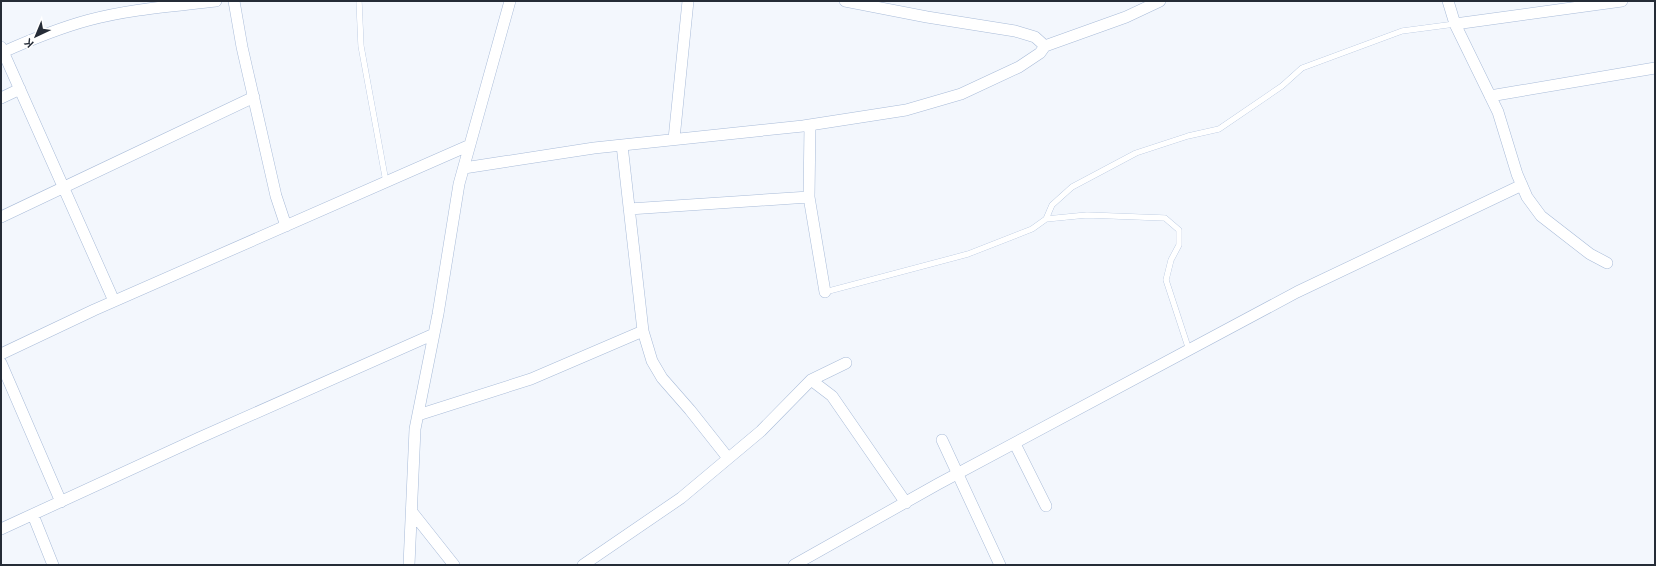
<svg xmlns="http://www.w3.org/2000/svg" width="1656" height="566" viewBox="0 0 1656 566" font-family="Lato,sans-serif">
<rect width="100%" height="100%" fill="#f3f7fd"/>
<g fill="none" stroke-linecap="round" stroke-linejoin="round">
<defs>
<path id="service" d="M359 1 361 46 386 182
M1046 219 1087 215 1165 218 1179 230V245L1171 260 1166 280 1189 350
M825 292 968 254 1032 229 1046 219 1052 205 1072 187 1136 153 1188 136 1219 129 1282 86 1302 68 1402 31 1455 24"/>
<path id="minor" d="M234 1 242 47 276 196 286 226
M845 1 927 17 1015 31 1035 37 1045 46
M1448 1 1455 24 1498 112 1517 174 1527 197 1541 216 1590 254 1607 263
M1455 24 1622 1
M1 47 114 301
M1 53C30 40 59 28 89 20 130 9 174 6 216 1
M1490 96 1655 68
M1 98 20 89
M810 125 809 197 825 292
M674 139 688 1
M622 145 643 331 652 361 662 378 690 410 728 458
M464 168 594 148 803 126 906 110 961 94 1019 67 1040 53 1045 46 1126 17 1160 1
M629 209 809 197
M1 217 254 97
M1 354 94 310 470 145
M1 363 61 502
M811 380 832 396 906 503
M418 415 531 379 643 331
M942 440 1000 565
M1015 444 1046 506
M412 512 454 565
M33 515 53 565
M1 529 199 438 434 334
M409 565 415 429 438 314 459 184 510 1
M583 565 681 498 761 431 811 380 846 363
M794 565 938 484 1297 292 1522 185"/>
</defs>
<!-- service casing -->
<use href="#service" stroke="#a8bbd8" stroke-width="6"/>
<!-- minor casing -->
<use href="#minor" stroke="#a8bbd8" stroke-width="12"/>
<!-- service -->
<use href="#service" stroke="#fff" stroke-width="5.5"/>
<!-- minor -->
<use href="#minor" stroke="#fff" stroke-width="11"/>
</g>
<!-- border -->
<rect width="1656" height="566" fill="none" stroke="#252c37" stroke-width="4"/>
<!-- north arrow -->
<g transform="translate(36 36) rotate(224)" stroke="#ffffff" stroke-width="3" paint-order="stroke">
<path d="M0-3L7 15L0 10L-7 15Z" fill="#252c37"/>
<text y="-6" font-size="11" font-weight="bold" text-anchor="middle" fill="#252c37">K</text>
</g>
</svg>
